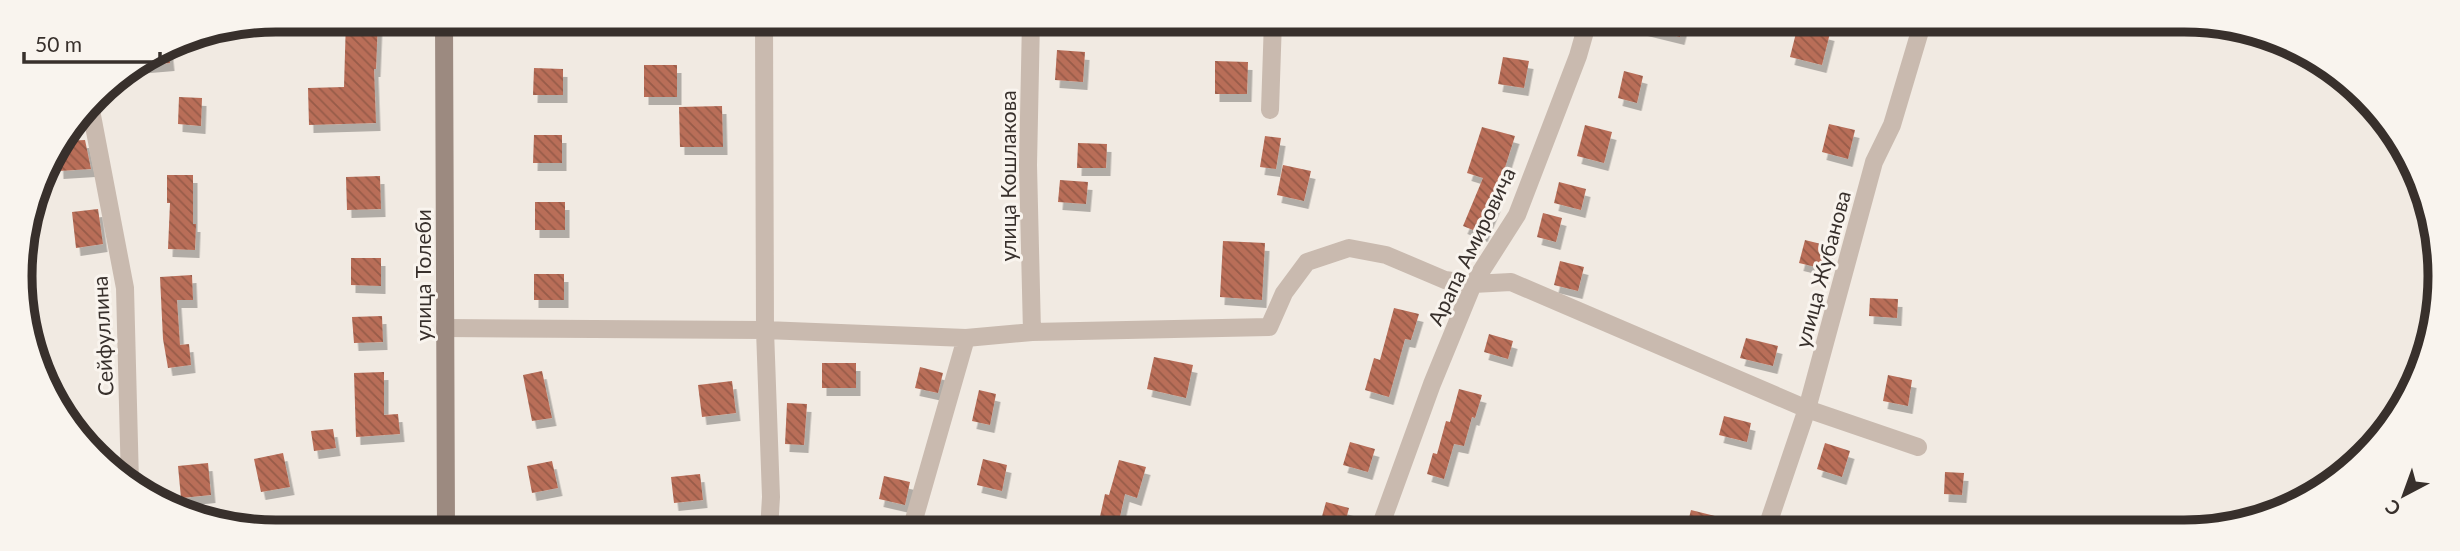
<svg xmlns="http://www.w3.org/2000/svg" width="2460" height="551" viewBox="0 0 2460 551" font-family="Lato,sans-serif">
<defs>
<pattern id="building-back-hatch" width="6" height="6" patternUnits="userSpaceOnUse" patternTransform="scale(1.75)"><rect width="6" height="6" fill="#b96e58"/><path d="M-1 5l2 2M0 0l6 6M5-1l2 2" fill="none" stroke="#975b49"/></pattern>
<filter id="shadow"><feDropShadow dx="4.5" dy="8" stdDeviation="0" flood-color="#0004"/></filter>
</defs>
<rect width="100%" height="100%" fill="#f1eae2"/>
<!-- building -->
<path fill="url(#building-back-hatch)" filter="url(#shadow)" d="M346 19 378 20 376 69H374L376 123 309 125 308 88 344 87Z
M1636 21H1684L1680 37 1635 26Z
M1798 25 1830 33 1822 65 1790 57Z
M168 44 170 63 134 66 159 50Z
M1057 50 1085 52 1083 82 1055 80Z
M1503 57 1529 61 1524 88 1498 84Z
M1215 61 1248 62 1247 94H1215Z
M644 65H677V97H644Z
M534 68 563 69V95H533Z
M1624 71 1643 76 1637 103 1618 98Z
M179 97 202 98 201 126 178 124Z
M722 106 723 147H680L679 107Z
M1829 124 1855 130 1848 159 1822 152Z
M1585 125 1612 132 1604 163 1577 156Z
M1482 127 1515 136 1494 202 1496 203 1483 234 1463 226 1483 178 1467 173Z
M534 135H562V163H533Z
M1265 136 1281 138 1276 169 1260 167Z
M85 140 91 169 59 171 58 147 62 141Z
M1078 143 1107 144 1106 168H1077Z
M1283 165 1311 171 1304 201 1277 195Z
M167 175H193V224H196L195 250 168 249 170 203H167Z
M380 176 381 209 347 210 346 177Z
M1060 180 1088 182 1086 204 1058 202Z
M1559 182 1586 189 1581 210 1554 203Z
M535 202H565V230H535Z
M98 209 103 244 76 248 72 212Z
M1543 213 1562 218 1556 242 1537 237Z
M1805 240 1829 246 1824 269 1799 263Z
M1223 241 1265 243 1262 300 1220 297Z
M351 258H381V286L351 285Z
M1560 261 1584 267 1578 291 1554 285Z
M534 274H564V300H534Z
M192 275 193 300H177L180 345 189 344 191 365 168 368 163 339 160 277Z
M1870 298 1898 299 1897 318 1869 316Z
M1394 308 1419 314 1411 340 1405 339 1389 397 1365 390 1374 358 1380 360Z
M382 316 383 342 354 343 352 317Z
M1489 334 1513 341 1508 359 1484 352Z
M1746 338 1778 346 1773 366 1740 358Z
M1154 357 1193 365 1186 398 1147 389Z
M822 363H856V388H822Z
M920 367 943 373 938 393 915 388Z
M542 371 552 418 532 421 523 375Z
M384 372V415L398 414 400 434 356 437 354 373Z
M1888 375 1912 380 1908 406 1883 401Z
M732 381 736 413 702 417 698 385Z
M1459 389 1482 395 1475 418 1472 417 1464 446 1454 444 1444 479 1427 474 1433 453 1437 454 1446 421 1450 422Z
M979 390 996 394 990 425 972 421Z
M787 403 807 404 804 445 785 444Z
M1724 416 1751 423 1747 442 1719 435Z
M333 429 336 448 314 451 311 431Z
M1350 442 1375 449 1368 472 1343 465Z
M1825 443 1850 451 1842 477 1817 469Z
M283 453 290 487 261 492 254 459Z
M983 459 1007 465 1002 491 977 485Z
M1119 460 1146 467 1137 498 1125 494 1118 526 1099 521 1105 494 1109 495Z
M552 461 558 488 532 493 527 466Z
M208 463 211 495 181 498 178 466Z
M1945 472 1964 473 1962 495 1944 494Z
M700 474 703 500 674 503 671 477Z
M884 476 910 482 905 505 879 499Z
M1326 502 1349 508 1344 527 1321 520Z
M1691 510 1719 517 1716 530H1686Z"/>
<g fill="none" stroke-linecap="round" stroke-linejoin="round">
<!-- street -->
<path stroke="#c9baaf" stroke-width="18" d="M764 20 765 330 771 497 769 530
M1031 20 1028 165 1032 332
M90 105 125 288 130 483
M1270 110 1273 20
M445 328 765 330 966 338 1032 332 1269 327 1284 293 1307 262 1349 248 1386 255 1445 280 1473 284 1511 282 1807 409 1918 447
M911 530 966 338
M1379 530 1432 384 1473 284 1517 215 1578 56 1588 21
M1766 530 1807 409 1874 162 1892 125 1923 21"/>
<!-- secondary -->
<path stroke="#9c8a80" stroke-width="18" d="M444 19 446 530"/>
</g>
<g text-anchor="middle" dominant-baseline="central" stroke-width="6" stroke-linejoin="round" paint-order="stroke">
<!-- street labels -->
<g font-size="21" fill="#38302c" stroke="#f9f4ee">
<text transform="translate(1007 176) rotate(-90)">улица Кошлакова</text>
<text transform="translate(1471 246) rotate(-64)">Арапа Амировича</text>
<text transform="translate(1822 269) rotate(-75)">улица Жубанова</text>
<text transform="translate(422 275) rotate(-90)">улица Толеби</text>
<text transform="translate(102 336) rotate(-93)">Сейфуллина</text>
</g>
</g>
<!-- crop -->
<path d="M0 0H2460V551H0ZM276 32H2184A244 244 0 0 1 2428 276V276A244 244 0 0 1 2184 520H276A244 244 0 0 1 32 276V276A244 244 0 0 1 276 32Z" fill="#f9f4ee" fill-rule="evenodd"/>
<path fill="none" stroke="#38302c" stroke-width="9" d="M276 32H2184A244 244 0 0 1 2428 276V276A244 244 0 0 1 2184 520H276A244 244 0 0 1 32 276V276A244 244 0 0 1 276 32Z"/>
<!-- north arrow -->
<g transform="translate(2404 495) rotate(221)" stroke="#f9f4ee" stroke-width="5" paint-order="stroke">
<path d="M0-5L12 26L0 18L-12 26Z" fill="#38302c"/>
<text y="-10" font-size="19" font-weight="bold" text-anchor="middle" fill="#38302c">С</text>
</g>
<!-- scale -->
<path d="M24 52v10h136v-10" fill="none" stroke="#38302c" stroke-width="3.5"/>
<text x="35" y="52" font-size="21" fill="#38302c" stroke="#f9f4ee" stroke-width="5" paint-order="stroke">50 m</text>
</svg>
